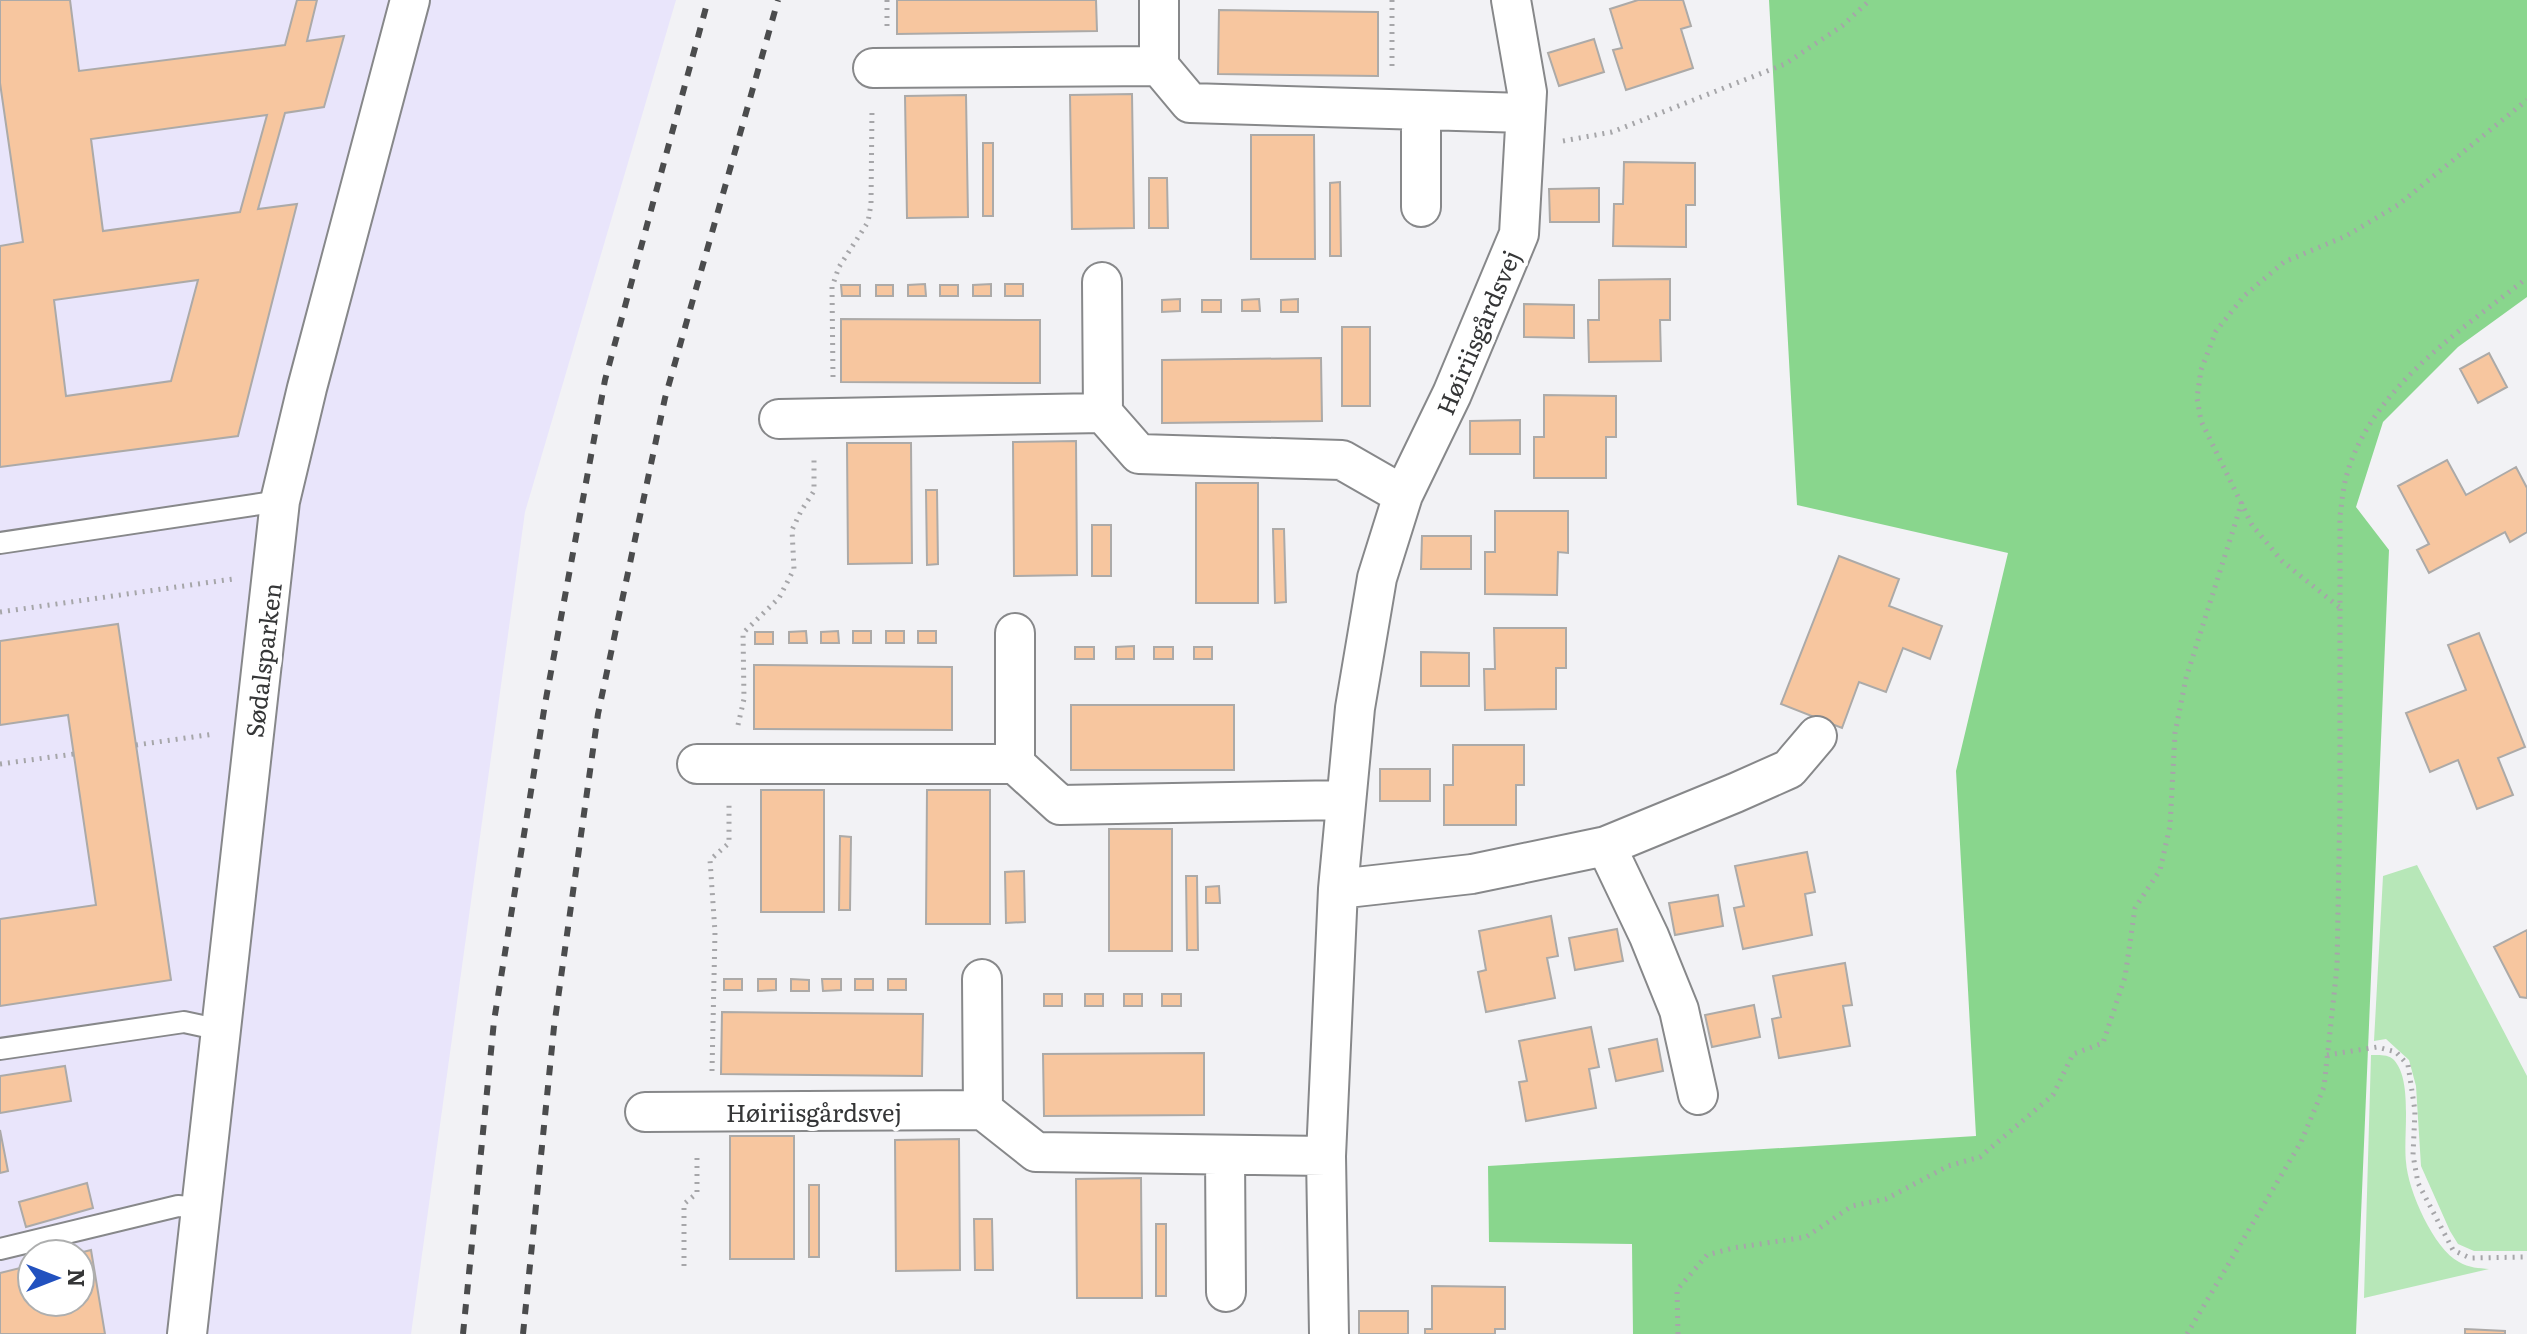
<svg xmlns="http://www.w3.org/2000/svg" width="2527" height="1334" viewBox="0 0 2527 1334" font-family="Literata,serif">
<rect width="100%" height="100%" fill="#f2f2f5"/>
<!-- commercial -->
<path fill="#e9e5fb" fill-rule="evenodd" d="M0 0H676L525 512 411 1334H0ZM32 1254H80V1302H32Z"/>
<!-- green -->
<path fill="#b7e7b8" d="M2417 865 2527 1076V1251H2474L2458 1244 2450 1231 2421 1166 2416 1086 2409 1060 2386 1039 2374 1041 2383 876Z
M2371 1055C2379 1055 2388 1054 2394 1060 2413 1081 2403 1135 2406 1162 2408 1191 2434 1249 2459 1262 2469 1268 2479 1268 2489 1269L2364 1298Z"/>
<!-- forest -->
<path fill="#89d68d" d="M1769 0H2527V297L2458 347 2383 422 2356 507 2389 550 2356 1334H1633L1632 1244 1489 1242 1488 1166 1976 1136 1956 771 2008 553 1797 505Z"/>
<!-- building -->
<path fill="#f7c69f" stroke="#acaaa8" stroke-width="2" fill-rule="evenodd" d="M0 0H70L79 71 285 45 297 0H317L307 41 344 36 324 107 285 113 258 209 297 204 238 436 0 467V246L23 242 0 83ZM267 115 240 212 103 231 91 139ZM198 280 171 381 66 396 54 300Z
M897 0H1096L1097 31 897 34Z
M1638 0H1683L1691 26 1681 29 1693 68 1626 90 1613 50 1622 48 1610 9Z
M1219 10 1378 12V76L1218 74Z
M1594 39 1604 72 1559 86 1548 53Z
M1132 94 1134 228 1072 229 1070 95Z
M966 95 968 217 907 218 905 96Z
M1251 135H1314L1315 259H1251Z
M983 143H993V216H983Z
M1624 162 1695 163V205H1686V247L1613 246 1614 204H1623Z
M1149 178H1167L1168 228H1149Z
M1340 182 1341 256H1330V183Z
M1599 188V222H1550L1549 189Z
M1670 279V320H1660L1661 361 1589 362 1588 320H1599V280Z
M925 284 926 296H908V285Z
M991 284V296H973V285Z
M1005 284H1023V296H1005Z
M841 285H860V296H842Z
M876 285H893V296H876Z
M940 285H958V296H940Z
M1180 299V311L1162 312V300Z
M1259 299 1260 311H1242V300Z
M1298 299V312H1281V300Z
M1202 300H1221V312H1202Z
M1524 304 1574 305V338L1524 337Z
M841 319 1040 320V383L841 382Z
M1342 327H1370V406H1342Z
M2489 353 2507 387 2478 403 2460 369Z
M1321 358 1322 421 1162 423V360Z
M1544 395 1616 396V437H1606V478H1534V437H1544Z
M1520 420V454H1470V421Z
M1076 441 1077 575 1014 576 1013 442Z
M847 443H911L912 563 848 564Z
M2447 460 2466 495 2516 467 2527 488V532L2510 542 2505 532 2429 573 2417 550 2429 544 2398 486Z
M1196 483H1258V603H1196Z
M926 490H937L938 564 927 565Z
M1495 511H1568V553L1558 552 1557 595 1485 594V552H1495Z
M1092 525H1111V576H1092Z
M1273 529H1284L1286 602 1275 603Z
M1422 536H1471V569H1421Z
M1839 556 1899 579 1889 606 1942 626 1930 659 1903 648 1886 692 1859 682 1842 728 1781 704Z
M118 624 171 980 0 1006V919L96 905 68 715 0 725V641Z
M1494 628H1566V668H1556V709L1485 710 1484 669H1495Z
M806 631 807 643H789V632Z
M838 631 839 643H821V632Z
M853 631H871V643H853Z
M886 631H904V643H886Z
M918 631H936V643H918Z
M755 632H773V644H755Z
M2479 633 2525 747 2498 758 2513 795 2477 809 2458 760 2430 772 2406 713 2466 690 2448 645Z
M1134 646V659H1116V647Z
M1075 647H1094V659H1075Z
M1154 647H1173V659H1154Z
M1194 647H1212V659H1194Z
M1421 652 1469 653V686H1421Z
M754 665 952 667V730L754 729Z
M1071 705H1234V770H1071Z
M1453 745H1524V785H1516V825H1444V785H1453Z
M1380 769H1430V801H1380Z
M761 790H824V912H761Z
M927 790H990V924H926Z
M1109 829H1172V951H1109Z
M840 836 851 837 850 910H839Z
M1807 852 1815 892 1805 894 1812 935 1743 949 1734 908 1744 906 1735 866Z
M1024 871 1025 922 1006 923 1005 872Z
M1186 876H1197L1198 950H1187Z
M1219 886 1220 903H1206V887Z
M1718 895 1723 926 1675 935 1669 903Z
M1551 916 1558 956 1547 958 1555 998 1486 1012 1478 972 1486 970 1479 931Z
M1617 929 1623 961 1575 970 1569 938Z
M2527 930V998L2520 997 2494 947Z
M1845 963 1852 1005 1843 1006 1850 1046 1779 1058 1772 1019 1781 1017 1773 976Z
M724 979H742V990H724Z
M758 979H776V990L758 991Z
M791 979 809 980V991H791Z
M822 979H841V990L823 991Z
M855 979H873V990H855Z
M888 979H906V990H888Z
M1044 994H1062V1006H1044Z
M1085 994H1103V1006H1085Z
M1124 994H1142V1006H1124Z
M1162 994H1181V1006H1162Z
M1754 1005 1760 1037 1712 1047 1705 1015Z
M722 1012 923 1014 922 1076 721 1074Z
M1591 1027 1599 1067 1589 1069 1596 1108 1526 1121 1519 1082 1527 1081 1519 1041Z
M1657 1039 1663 1071 1616 1081 1609 1049Z
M1204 1053V1115L1044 1116 1043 1054Z
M65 1066 71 1101 0 1113V1076Z
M0 1130 8 1171 0 1173Z
M730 1136H794V1259H730Z
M959 1139 960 1270 896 1271 895 1140Z
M1141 1178 1142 1298H1077L1076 1179Z
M87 1183 93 1208 26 1227 19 1202Z
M809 1185H819V1257H809Z
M974 1219H992L993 1270H975Z
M1156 1224H1166V1296H1156Z
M91 1250 105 1334H0V1273L32 1265V1302H80V1254H75Z
M1432 1286 1505 1287V1329H1495V1334H1425V1329H1432Z
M1359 1311H1408V1334H1359Z
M2465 1329 2505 1331V1334H2465Z"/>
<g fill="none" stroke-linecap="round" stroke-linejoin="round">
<defs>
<path id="service" d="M0 543 280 501
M0 1049 184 1022 221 1030
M0 1249 178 1206 201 1208"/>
<path id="minor" d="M1159 0V66
M873 68 1159 66 1190 103 1525 113
M1421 110V207
M1102 282 1103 413
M779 419 1103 413 1139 454 1342 460 1403 495
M1015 633V764
M697 764H1015L1060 805 1346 800
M1606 846 1649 936 1679 1010 1698 1095
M1338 889 1472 874 1606 846 1735 793 1789 769 1817 736
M982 979 983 1110
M645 1112 983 1110 1036 1152 1326 1156
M1225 1155 1226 1292
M187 1334 280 501 307 388 410 0
M1329 1334 1326 1156 1338 889 1355 708 1377 578 1403 495 1452 394 1519 234 1527 92 1511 0"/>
</defs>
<!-- service casing -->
<use href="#service" stroke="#87888a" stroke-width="24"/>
<!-- minor casing -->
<use href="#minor" stroke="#87888a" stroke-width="42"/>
<!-- path -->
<path stroke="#a6a6a9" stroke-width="5" stroke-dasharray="2 6" stroke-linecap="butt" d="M887 0V27
M1392 0V71
M1563 141 1612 132 1785 64 1842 26 1870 0
M833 377 832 287 839 267 868 222 871 204 872 109
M2339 607 2282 561 2252 525 2201 421 2197 398 2201 370 2216 331 2244 296 2284 262 2346 236 2398 205 2527 100
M0 612 233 579
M738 725 744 699 743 633 779 598 794 569 792 530 801 511 814 491V456
M136 745 214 734
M0 764 74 754
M2327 1055 2377 1047 2396 1052 2408 1065 2415 1111 2413 1155 2418 1183 2453 1250 2470 1258 2527 1257
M712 1071 715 932 710 860 729 843V802
M684 1266V1204L697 1193V1153
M1678 1334 1677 1290 1707 1255 1733 1248 1806 1237 1852 1206 1886 1199 1948 1166 1980 1157 2053 1095 2073 1054 2103 1043 2125 977 2135 908 2160 870 2170 826 2175 733 2186 678 2242 502
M2187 1334 2301 1142 2324 1087 2337 967 2340 805V516C2342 502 2343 487 2347 474 2372 388 2460 331 2527 278"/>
<!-- service -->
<use href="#service" stroke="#fff" stroke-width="20"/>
<!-- minor -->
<use href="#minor" stroke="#fff" stroke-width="38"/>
<!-- rail -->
<path stroke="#4b4c4d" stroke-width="6" stroke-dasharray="10 10" stroke-linecap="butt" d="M463 1334 494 1021 545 704 605 380 708 0
M523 1334 554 1027 598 714 665 398 778 0"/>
</g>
<g text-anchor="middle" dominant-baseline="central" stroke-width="8" stroke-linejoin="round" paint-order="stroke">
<!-- street labels -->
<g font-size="24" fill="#353637" stroke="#fff">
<text transform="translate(1477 332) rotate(-67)">Høiriisgårdsvej</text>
<text transform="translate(262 660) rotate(-83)">Sødalsparken</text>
<text x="814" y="1111">Høiriisgårdsvej</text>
</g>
</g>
<!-- north arrow -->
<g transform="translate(56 1278) rotate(90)"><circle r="38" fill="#ffffff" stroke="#aeafaf" stroke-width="2"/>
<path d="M0-6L14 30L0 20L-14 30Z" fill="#2251bf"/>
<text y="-12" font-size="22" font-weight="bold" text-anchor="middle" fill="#353637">N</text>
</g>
</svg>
